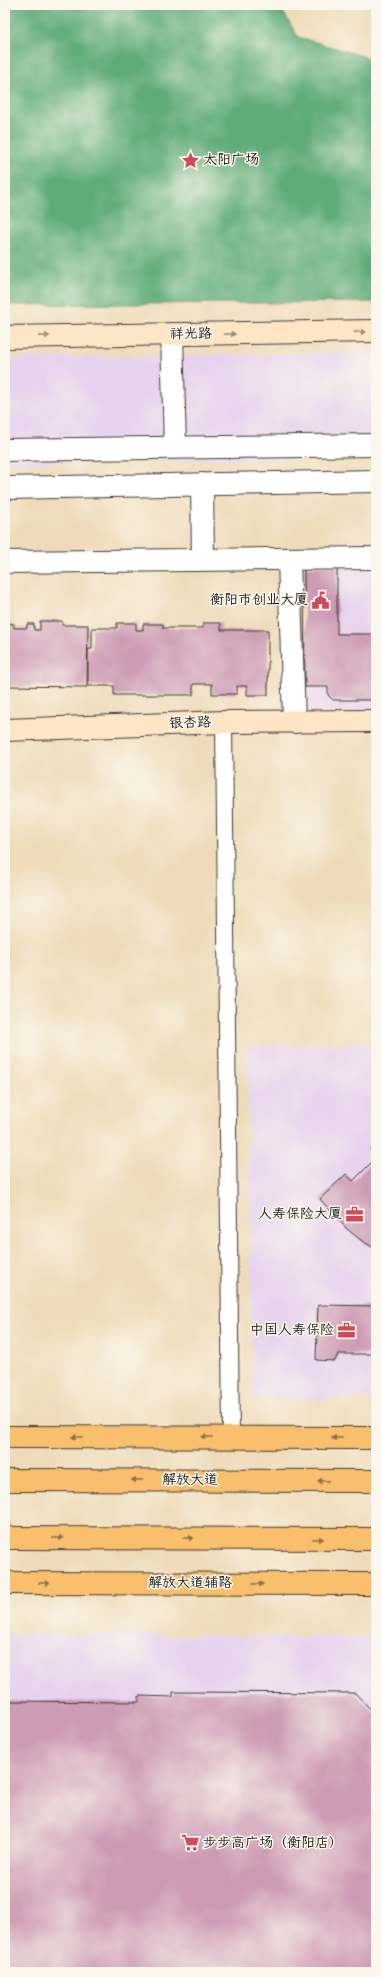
<svg xmlns="http://www.w3.org/2000/svg" width="381" height="1977" viewBox="0 0 381 1977" font-family="'Architects Daughter','LXGW WenKai TC',sans-serif">
<rect width="100%" height="100%" fill="#fbf7ec"/>
<filter id="ink" filterUnits="userSpaceOnUse"><feTurbulence type="fractalNoise" baseFrequency=".025" numOctaves="2"/><feDisplacementMap in="SourceGraphic" scale="8" xChannelSelector="R" yChannelSelector="G"/><feConvolveMatrix kernelMatrix="1 2 1 2 8 2 1 2 1" color-interpolation-filters="sRGB"/></filter>
<filter id="wash" filterUnits="userSpaceOnUse"><feTurbulence type="fractalNoise" baseFrequency=".012" numOctaves="4" result="noise"/><feDisplacementMap in="SourceGraphic" scale="16" xChannelSelector="R" yChannelSelector="G"/><feGaussianBlur stdDeviation="0.9" result="paint"/><feColorMatrix in="noise" values="0 0 0 0 0 0 0 0 0 0 0 0 0 0 0 0 0 1.4 0 .05"/><feComposite in="paint" operator="in"/></filter>
<g filter="url(#wash)">
<rect width="100%" height="100%" fill="#efdbb9"/>
<!-- built -->
<path fill="#e7d2ef" d="M376 352V457L5 463V358Z
M376 566V713H306L304 567Z
M376 1044V1399H253L247 1046Z
M5 1634 376 1637V1972H5Z"/>
<!-- forest -->
<path fill="#5fac78" stroke="#3e644a" d="M5 5H279L298 37 376 60V302L5 305Z"/>
<g id="blocks">
<!-- building -->
<path fill="#cd9bb5" d="M337 566V634H376V700H333L328 695V687H305L304 567Z
M40 621H62V625H88L87 687 5 686V623L14 624V628H27V624H34V630H40Z
M117 623H136V630H143V624H163V628H203V623H221V630H268V695H247V686H237V694H212V684H193V695H114V686H88V649H92V628H117Z
M376 1143V1156L370 1149Z
M376 1158V1249L362 1241 347 1229 320 1199 346 1174 353 1181Z
M318 1305 376 1306V1354H338L335 1361 316 1360Z
M173 1692 355 1693 376 1715V1972H5V1701L139 1702V1696L173 1697Z"/>
</g>
</g>
<g filter="url(#ink)">
<use href="#blocks" fill-opacity="0" stroke="#3c3934" stroke-width="1"/>
<g fill="none" stroke-linecap="round" stroke-linejoin="round">
<defs>
<path id="lane" d="M224 722 231 1438"/>
<path id="street" d="M172 334 175 447
M5 450 376 445
M202 484 203 560
M5 488 376 481
M289 559 294 722
M5 562 376 558"/>
<path id="secondary" d="M5 337 376 331
M5 730 224 722 376 721"/>
<path id="primary" d="M5 1437 376 1438
M5 1583 376 1584"/>
<path id="highway" d="M5 1480 376 1481
M5 1538 376 1539"/>
</defs>
<!-- lane casing -->
<use href="#lane" stroke="#3c3934" stroke-width="18"/>
<!-- street casing -->
<use href="#street" stroke="#3c3934" stroke-width="24"/>
<!-- secondary casing -->
<use href="#secondary" stroke="#3c3934" stroke-width="24"/>
<!-- primary casing -->
<use href="#primary" stroke="#3c3934" stroke-width="24"/>
<!-- highway casing -->
<use href="#highway" stroke="#3c3934" stroke-width="24"/>
<!-- lane -->
<use href="#lane" stroke="#fff" stroke-width="16"/>
<!-- street -->
<use href="#street" stroke="#fff" stroke-width="22"/>
<!-- secondary -->
<use href="#secondary" stroke="#fde5c5" stroke-width="22"/>
<!-- primary -->
<use href="#primary" stroke="#f9bf6d" stroke-width="22"/>
<!-- highway -->
<use href="#highway" stroke="#f9bf6d" stroke-width="22"/>
</g>
<!-- one-way arrows -->
<defs><path id="oneway-solid" d="M-6-.8H1V-3.2L6.5 0L1 3.2V.8H-6Z"/></defs>
<g fill="#988b79">
<use href="#oneway-solid" transform="translate(360 332) rotate(-1)"/>
<use href="#oneway-solid" transform="translate(230 334) rotate(-1)"/>
<use href="#oneway-solid" transform="translate(44 336) rotate(-1)"/>
</g>
<g fill="#8a6e44">
<use href="#oneway-solid" transform="translate(77 1437) rotate(-180)"/>
<use href="#oneway-solid" transform="translate(207 1437) rotate(-180)"/>
<use href="#oneway-solid" transform="translate(337 1438) rotate(-180)"/>
<use href="#oneway-solid" transform="translate(137 1480) rotate(-180)"/>
<use href="#oneway-solid" transform="translate(323 1481) rotate(-180)"/>
<use href="#oneway-solid" transform="translate(58 1538)"/>
<use href="#oneway-solid" transform="translate(188 1538)"/>
<use href="#oneway-solid" transform="translate(318 1539)"/>
<use href="#oneway-solid" transform="translate(44 1583)"/>
<use href="#oneway-solid" transform="translate(258 1584)"/>
</g>
</g>
<!-- icons -->
<defs>
<symbol id="sight-bare" viewBox="-9 -9 18 18"><path d="M0-6L1.8-2.2L6-1.7L2.9 1.2L3.7 5.4L0 3.3L-3.7 5.4L-2.9 1.2L-6-1.7L-1.8-2.2Z" fill="#d1495b" stroke="#fbf7ec" stroke-width="2.5" paint-order="stroke"/></symbol>
<symbol id="civic-bare" viewBox="-9 -9 18 18"><path d="M-.6-6.5H3V-4.5H.6V-3L4-1V1h2V6H-6V1h2V-1L-.6-3ZM-1.2 2.5V6h2.4V2.5Z" fill="#d1495b" stroke="#fbf7ec" stroke-width="2.5" paint-order="stroke"/></symbol>
<symbol id="office-bare" viewBox="-9 -9 18 18"><path d="M-6-3h4V-5.5h4V-3h4V5H-6ZM-1-4.5V-3h2v-1.5ZM-6 0V1H6V0Z" fill="#d1495b" stroke="#fbf7ec" stroke-width="2.5" paint-order="stroke"/></symbol>
<symbol id="supermarket-bare" viewBox="-9 -9 18 18"><path d="M-6-5.5h2.5l.6 2H6L4.5 2H-2.5L-4.4-4H-6ZM-1.5 3.2a1.3 1.3 0 1 0 .1 0ZM3 3.2a1.3 1.3 0 1 0 .1 0Z" fill="#d1495b" stroke="#fbf7ec" stroke-width="2.5" paint-order="stroke"/></symbol>
</defs>
<g fill-rule="evenodd">
<use href="#sight-bare" x="178" y="148" width="25" height="25"/>
<use href="#civic-bare" x="308" y="588" width="25" height="25"/>
<use href="#office-bare" x="342" y="1202" width="25" height="25"/>
<use href="#office-bare" x="334" y="1318" width="25" height="25"/>
<use href="#supermarket-bare" x="178" y="1830" width="25" height="25"/>
</g>
<g text-anchor="middle" dominant-baseline="central" stroke-width="3" stroke-linejoin="round" paint-order="stroke">
<!-- poi labels -->
<g font-size="14" fill="#1c1c1c" stroke="#fbf7ec" text-anchor="end">
<text x="203" y="160" text-anchor="start">太阳广场</text>
<text x="308" y="600">衡阳市创业大厦</text>
<text x="342" y="1214">人寿保险大厦</text>
<text x="334" y="1330">中国人寿保险</text>
<text x="203" y="1843" text-anchor="start">步步高广场（衡阳店）</text>
</g>
<!-- street labels -->
<g font-size="14" fill="#1c1c1c" stroke="#fbf7ec">
<text transform="translate(191 334) rotate(-1)">祥光路</text>
<text transform="translate(190 723) rotate(-2)">银杏路</text>
<text x="190" y="1480">解放大道</text>
<text x="190" y="1583">解放大道辅路</text>
</g>
</g>
<!-- margin -->
<rect width="381" height="1977" fill="none" stroke="#fbf7ec" stroke-width="20"/>
</svg>
